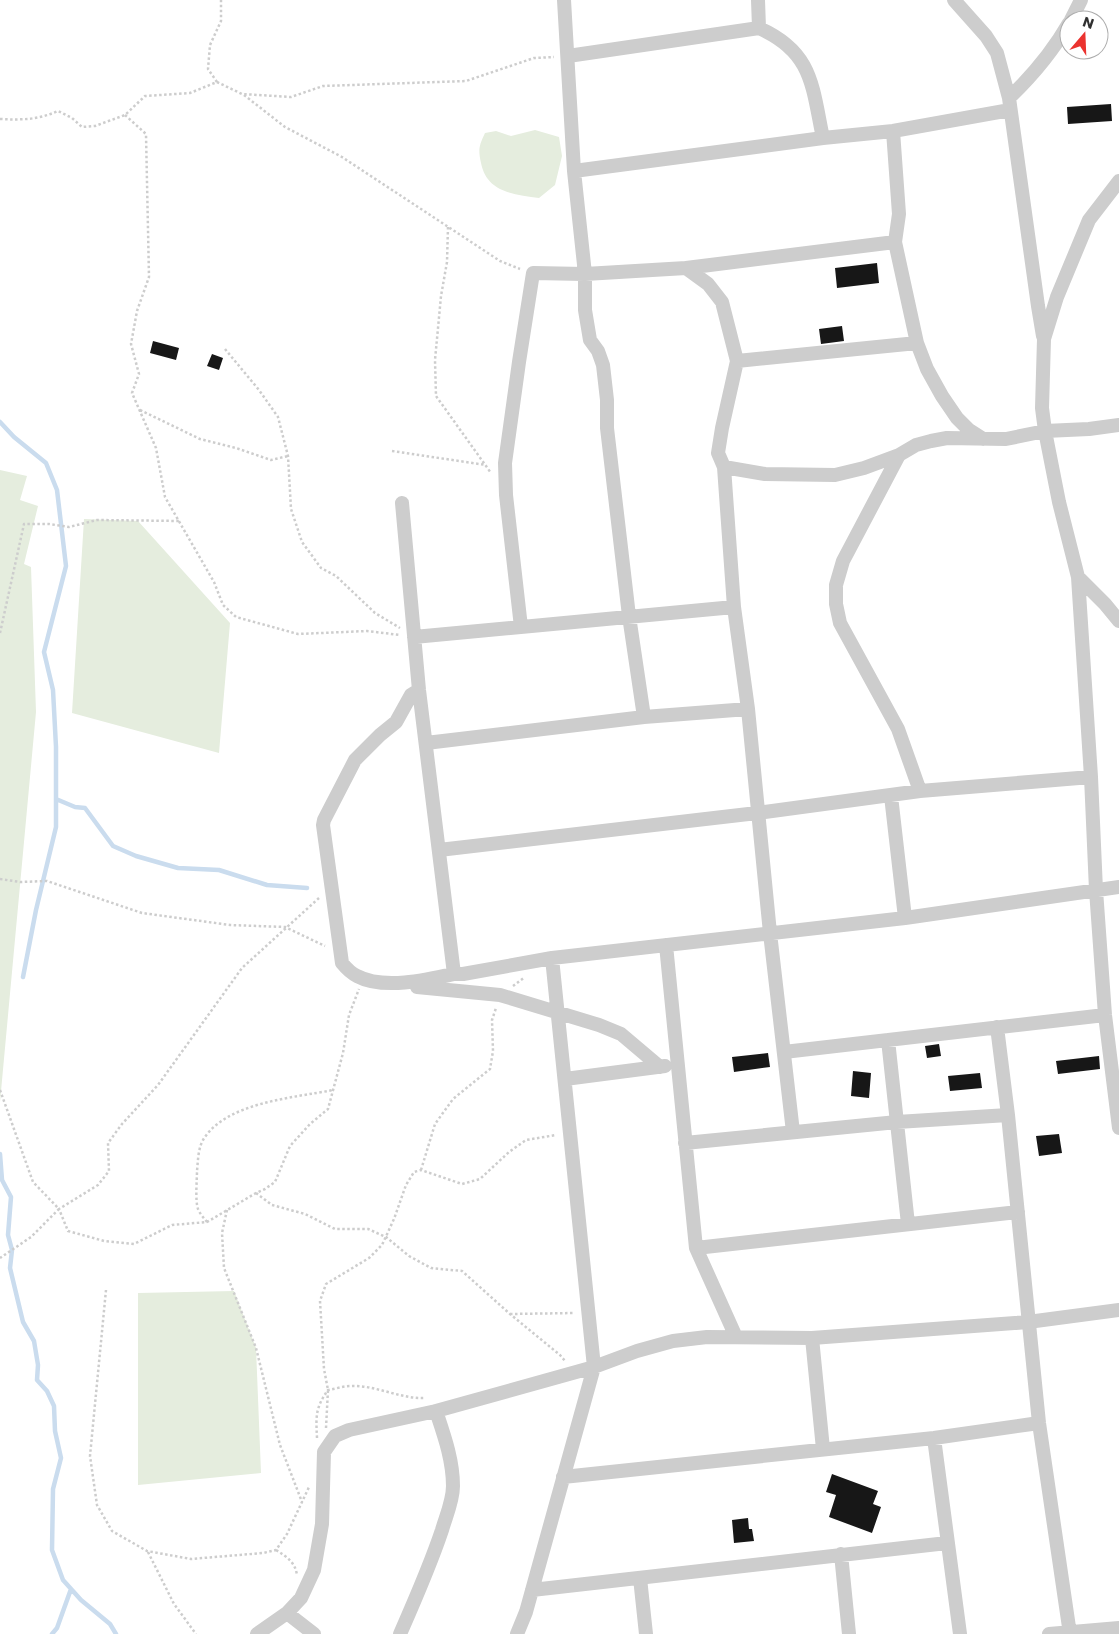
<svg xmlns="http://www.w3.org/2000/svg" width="1119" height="1634" viewBox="0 0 1119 1634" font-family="Poppins,sans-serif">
<rect width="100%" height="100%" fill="#fff"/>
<!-- green -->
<path fill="#e5edde" d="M535 130 559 137 562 156 555 185 539 198C514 194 487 193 481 163 478 149 479 146 485 133L496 131 511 136Z
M0 470 27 476 20 500 38 506 24 564 31 567 36 712 0 1102Z
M84 519 138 521 230 623 219 753 72 713Z
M234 1291 256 1348 261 1473 138 1485V1293Z"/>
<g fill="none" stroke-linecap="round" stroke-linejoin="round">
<!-- stream -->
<path stroke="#cadcee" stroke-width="4.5" d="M0 422 14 437 46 463 57 490 66 566 44 652 53 690 56 747V827L36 910 23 977
M56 799 75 807 85 808 113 846 136 856 178 868 219 870 267 885 307 888
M0 1154 2 1180 11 1197 8 1235 12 1250 10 1268 23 1322 34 1341 38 1365 37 1380 47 1391 54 1406 55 1431 61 1458 53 1489 52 1550 63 1580 81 1600 110 1624 116 1634
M52 1634 57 1628 71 1589"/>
</g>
<!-- building -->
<path fill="#171717" d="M1111 104 1112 121 1068 124 1067 107Z
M877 263 879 283 837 288 835 268Z
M842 326 844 341 821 344 819 329Z
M153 341 179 348 176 360 150 353Z
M212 354 223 358 219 370 207 366Z
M939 1044 941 1056 927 1058 925 1046Z
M768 1053 770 1067 734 1072 732 1057Z
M1099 1056 1100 1069 1058 1074 1056 1061Z
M853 1071 871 1073 869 1098 851 1096Z
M980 1073 982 1088 950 1091 948 1076Z
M1059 1134 1062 1153 1039 1156 1036 1136Z
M832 1474 878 1491 873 1504 881 1507 872 1533 829 1517 836 1495 826 1492Z
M748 1518 749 1529H752L754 1541 734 1543 732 1520Z"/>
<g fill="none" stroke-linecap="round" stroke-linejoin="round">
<!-- path -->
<path stroke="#cdcdcd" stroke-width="2.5" stroke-dasharray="2.5 2.5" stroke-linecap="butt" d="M217 82 208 69 210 45 221 21V0
M244 95 285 127 342 157 500 261 520 269
M125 115 146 134 149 277 137 311 131 344 139 374 132 393 156 448 165 497 214 582 223 605 236 617 298 634 367 631 400 635
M0 119C21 120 38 120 58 111L72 118 82 127 95 126 125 115 145 96 190 93 217 82 242 94 291 97 323 86 466 81 534 58 554 57
M448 227 447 262 441 296 435 360 436 396 491 473
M225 349 259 390 278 417 288 456 291 509 302 542 321 568 336 576 375 613 400 628
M140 410 200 439 236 448 271 460 288 456
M392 451 486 465
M0 633 24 524H49L69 527 97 520 180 521
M0 879 20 882 47 881 142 913 230 925 285 927 325 946
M319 898 242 968 158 1085 122 1124 108 1143 109 1171 98 1185 59 1209 68 1231 104 1241 134 1244 172 1225 207 1222 256 1193 265 1189 275 1182 290 1146 310 1124 328 1109 343 1053 349 1015 359 989
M513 986 525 977
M0 1090 33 1182 59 1209 31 1237 0 1258
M421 1170 435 1124 453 1099 490 1069 493 1051 492 1020 496 1008
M256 1193 272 1205 305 1214 335 1229H368L386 1237 409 1256 431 1268 462 1271 510 1314 560 1355 565 1361
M227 1210 222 1233 224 1268 256 1348 280 1445 302 1502
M207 1222C204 1218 200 1214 198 1209 195 1200 197 1180 197 1171 198 1161 198 1149 203 1140 226 1102 293 1098 333 1090
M106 1290 90 1456 97 1505 112 1531 147 1551 191 1559 263 1553 276 1550 287 1534 309 1487
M510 1314 575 1313
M326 1428 328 1390 324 1369 320 1301 326 1284 369 1258 382 1245 394 1219 406 1185 414 1172 421 1170 462 1184 480 1179 509 1152 526 1140 556 1135
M317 1438C316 1417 315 1408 328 1390 335 1389 343 1386 351 1386 376 1385 400 1399 425 1398
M276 1550C287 1557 295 1562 297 1575
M148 1552 174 1604 196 1634"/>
<!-- minor -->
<path stroke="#cdcdcd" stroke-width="14" d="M564 0 574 171 585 274V310L590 340 598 351 603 365 607 400V428L629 616 644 717
M758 0 759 28C813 52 812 86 823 138
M954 0 986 36 997 53 1009 98 1038 306 1043 336
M1071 20 1081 0
M568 56 759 28
M1009 98C1032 76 1053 51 1069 23
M893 131 899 214 895 242 917 343 927 369 942 396 957 418 969 430 983 439
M574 171 823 138 893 131 1010 110
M1119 181 1089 220 1057 297 1044 339 1042 408 1045 431 1059 502 1078 577 1105 604 1119 621
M686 268 708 284 722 302 737 361 722 428 718 453 724 467 734 607 748 709 770 933 793 1132
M737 361 917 343
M899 455 843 561 836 585V604L840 623 898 729 920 791
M724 467 765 474 835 475 864 468 899 455 916 445 931 441 947 438 1006 439 1045 431 1089 429 1119 425
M402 503 419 690 454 974H463L552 958 905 918 1119 887
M1078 577 1091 777 1096 890 1105 1015 1119 1128
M521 627 506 495 505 463 519 362 533 273 585 274 686 268 895 242
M414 637 734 607
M419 690 411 695 396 722 380 735 355 760 324 820 323 825 342 963C346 968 351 973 357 976 383 990 427 980 454 974
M426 743 644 717 748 709
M891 796 905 918
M439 850 757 813 920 791 1091 777
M666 945 696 1248 736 1337
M417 987 500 995 599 1025 621 1034 660 1067
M997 1027 1008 1115 1039 1423 1070 1634
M888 1040 908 1224
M784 1052 1105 1015
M565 1079 665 1066
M685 1143 897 1122 1008 1115
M696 1248 1018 1212
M812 1338 823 1449
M934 1438 960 1634
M563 1477 934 1438 1039 1423
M841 1554 849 1634
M640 1578 646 1634
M532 1590 947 1543
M287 1613 314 1634
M257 1634 287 1613 301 1598 314 1570 322 1524 324 1452 335 1436 349 1430 436 1411 594 1367 637 1351 673 1341 707 1337 812 1338 1028 1322 1119 1310
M400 1634C415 1600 430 1566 442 1530 446 1516 453 1501 453 1486 453 1460 444 1435 436 1411
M517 1634 526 1612 594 1367 552 958
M1049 1634 1119 1628"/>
</g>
<!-- north arrow -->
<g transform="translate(1084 35) rotate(19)"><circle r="24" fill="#ffffff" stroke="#acacac"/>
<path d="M0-4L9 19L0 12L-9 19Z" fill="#eb332f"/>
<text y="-8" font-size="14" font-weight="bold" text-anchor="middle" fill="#303030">N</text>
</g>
</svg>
